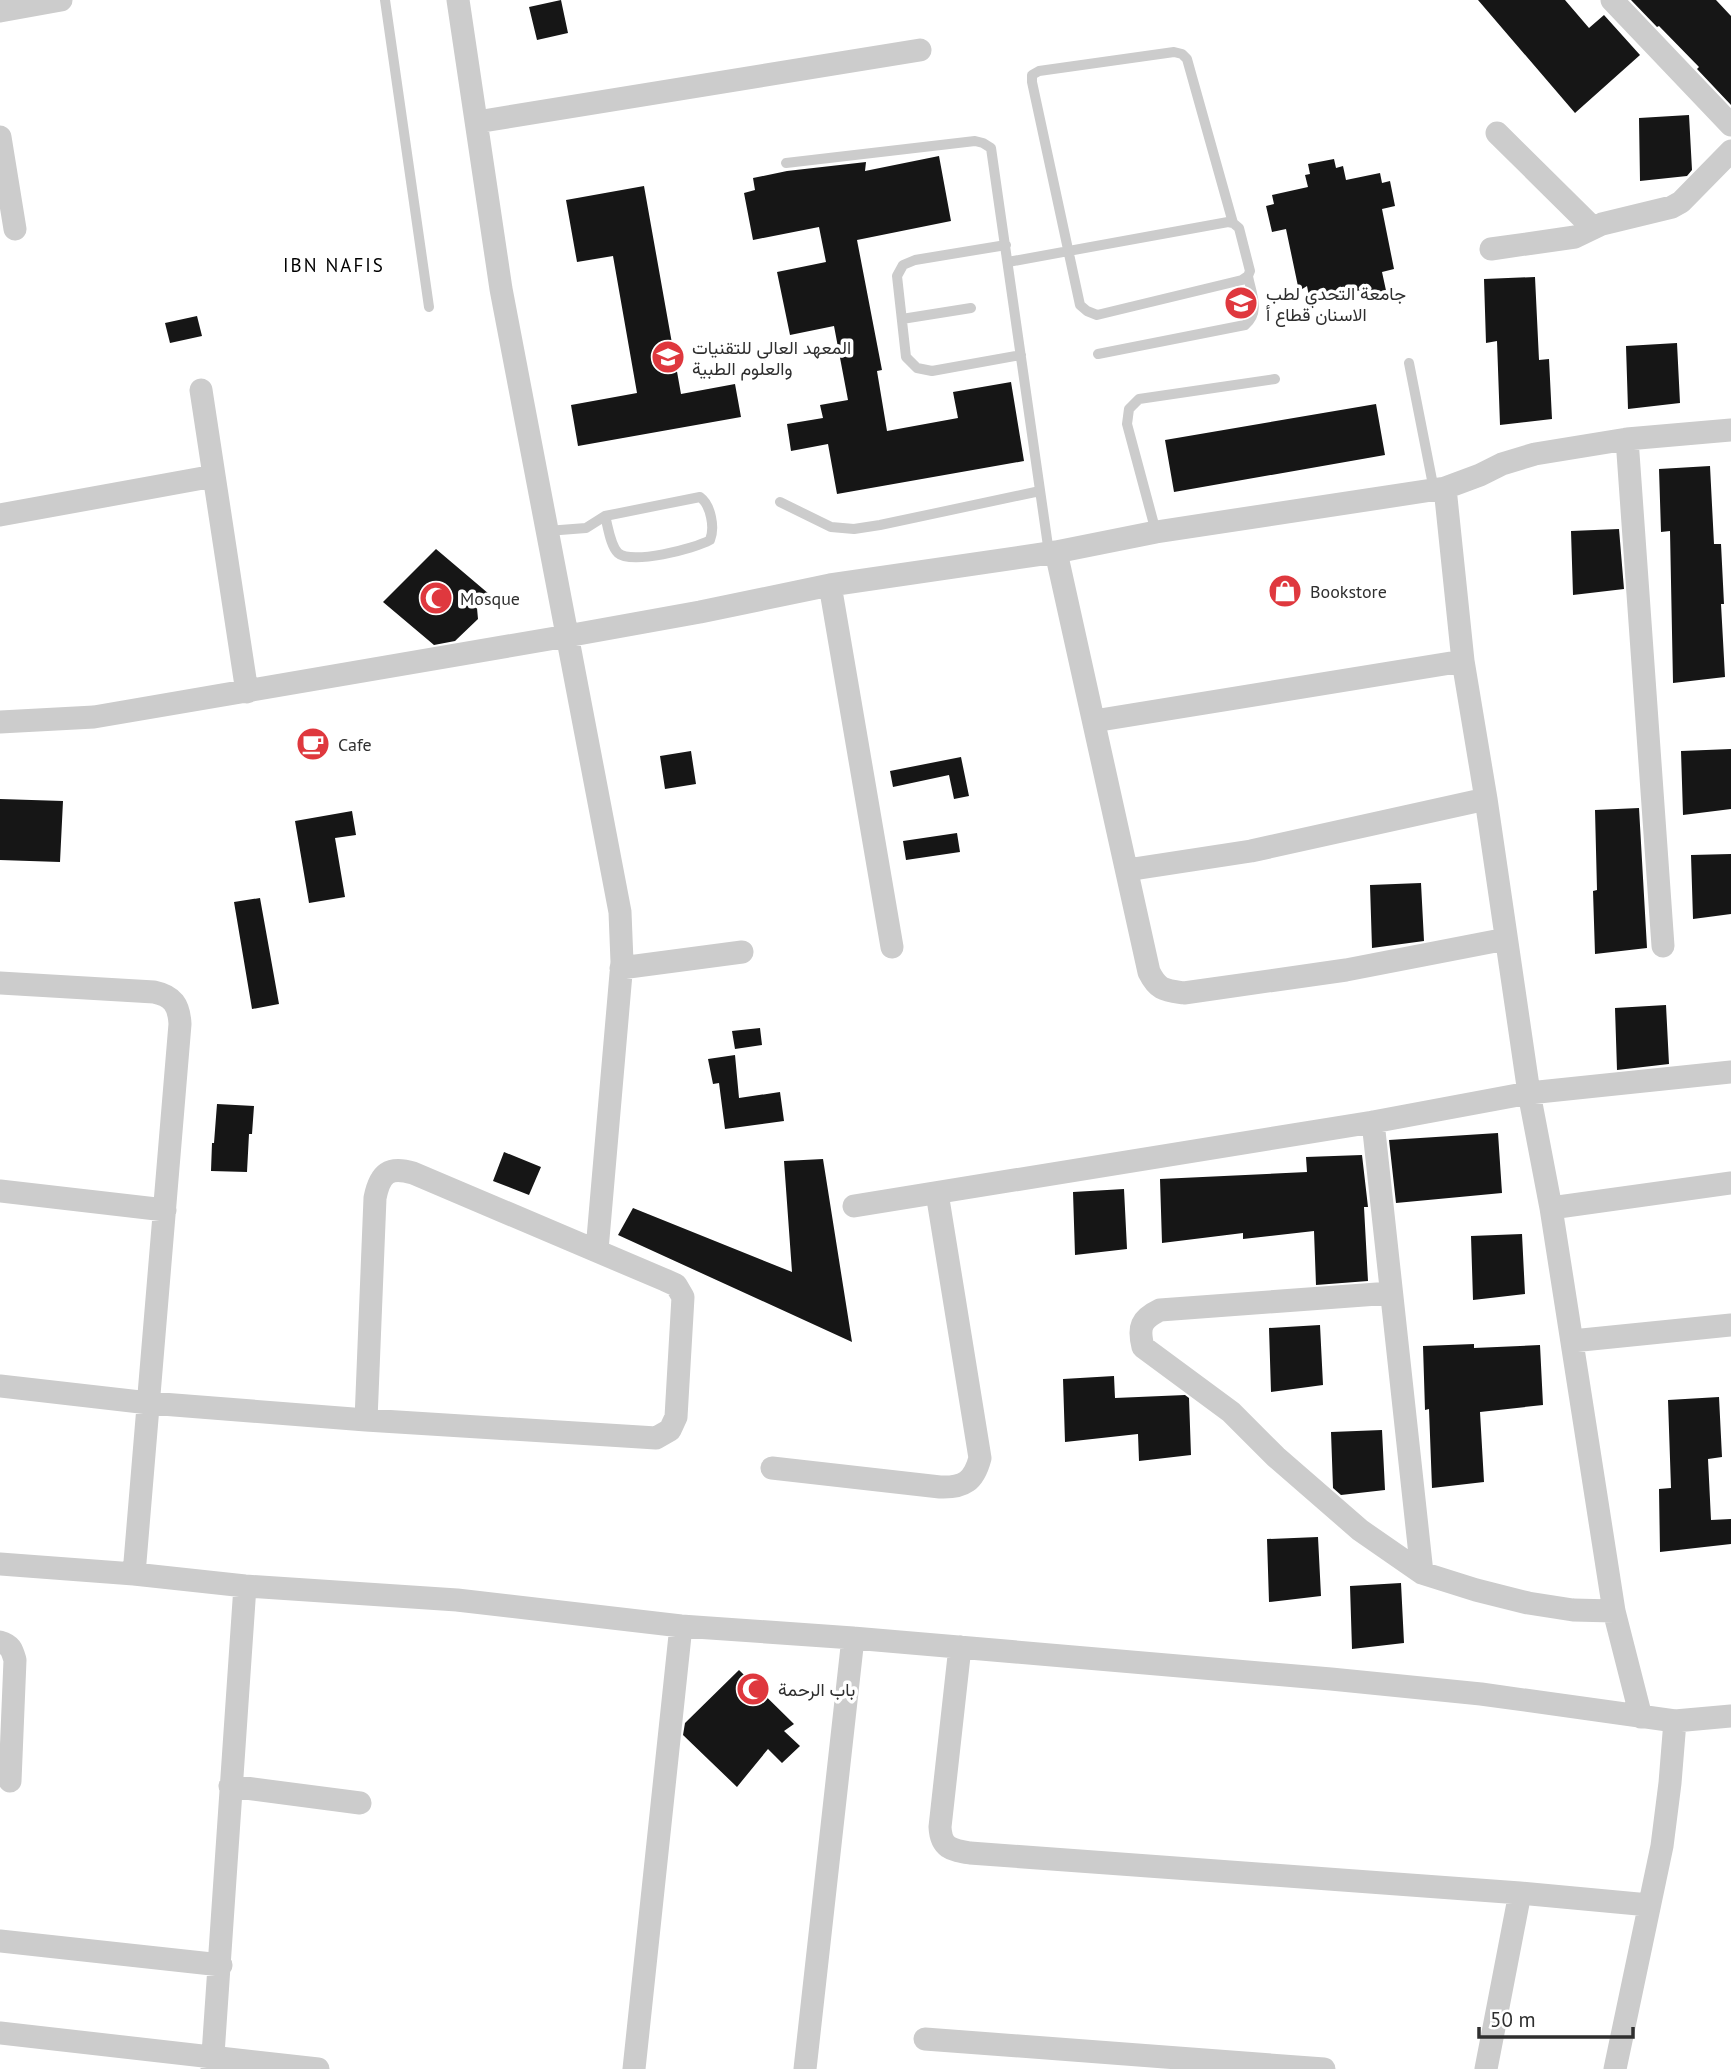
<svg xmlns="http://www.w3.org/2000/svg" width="1731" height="2069" viewBox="0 0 1731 2069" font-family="'PT Sans',Vazirmatn,sans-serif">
<rect width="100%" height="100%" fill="#fff"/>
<!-- building -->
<path fill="#161616" d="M561 0 568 33 537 40 529 7Z
M1478 0H1565L1589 28 1604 15 1640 55 1575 113Z
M1631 0H1716L1731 16V105L1697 69 1699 67 1659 26 1657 27Z
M1689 115 1692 170 1687 176 1640 181 1639 118Z
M939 156 951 221 857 240 882 370 877 371 887 431 958 418 953 392 1011 382 1024 461 837 494 828 444 791 451 787 424 823 418 820 405 848 400 834 326 790 335 777 272 826 262 819 227 753 240 744 193 755 190 753 178 787 171 866 162 865 171Z
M1334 159 1336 168 1343 166 1346 180 1380 173 1382 183 1390 181 1395 206 1382 209 1394 269 1382 272 1387 295 1369 299 1366 289 1310 301 1307 286 1299 291 1286 229 1272 232 1266 206 1274 204 1272 195 1308 187 1305 175 1310 174 1308 164Z
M644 186 681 394 735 384 741 417 578 446 571 405 637 393 613 256 577 262 566 200Z
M1535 277 1539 360 1549 359 1552 419 1500 425 1497 341 1486 343 1484 279Z
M197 316 202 336 170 343 165 323Z
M1677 343 1680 403 1628 409 1626 346Z
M1376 404 1385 455 1174 492 1165 440Z
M1710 466 1714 544H1721L1724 604H1721L1725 677 1673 683 1670 531 1661 532 1659 469Z
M1619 529 1624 589 1573 595 1571 531Z
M436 549 489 594 477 608 478 619 455 641 434 645 383 602Z
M1731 749V809L1683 815 1681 751Z
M691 751 696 784 665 789 660 756Z
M961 757 969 796 954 799 949 775 893 787 890 771Z
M0 799 63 801 60 862 0 860Z
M1639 808 1647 948 1595 954 1593 891 1597 890 1595 810Z
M352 811 356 835 335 838 345 897 309 903 295 821Z
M957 833 960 852 906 860 903 841Z
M1731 854V914L1693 919 1691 855Z
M1421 883 1424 941 1372 948 1370 885Z
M260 898 279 1004 252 1009 234 902Z
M1666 1005 1669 1064 1617 1070 1615 1008Z
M760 1028 762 1045 735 1049 732 1031Z
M735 1055 739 1098 780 1092 784 1121 725 1129 719 1083 713 1084 708 1059Z
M217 1104 254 1106 252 1134H249L247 1172 211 1171 212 1143H214Z
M1498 1133 1502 1193 1396 1203 1389 1140Z
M504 1152 541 1167 529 1195 493 1181Z
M1362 1155 1368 1207H1364L1368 1281 1316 1285 1314 1231 1243 1239V1233L1162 1243 1160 1179 1307 1172 1306 1157Z
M823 1159 852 1342 618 1235 633 1208 792 1272 784 1161Z
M1124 1189 1127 1249 1075 1255 1073 1192Z
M1522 1234 1525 1294 1473 1300 1471 1236Z
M1320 1325 1323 1385 1271 1392 1269 1328Z
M1474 1344V1348L1540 1345 1543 1405 1480 1412 1484 1482 1432 1488 1429 1409 1425 1410 1423 1346Z
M1114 1376 1115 1398 1185 1395 1189 1398 1191 1455 1139 1461 1138 1434 1065 1442 1063 1379Z
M1719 1397 1722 1457 1708 1459 1711 1520 1731 1519V1544L1660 1552 1659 1489 1671 1488 1668 1400Z
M1382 1430 1385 1490 1341 1495 1333 1488 1331 1432Z
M1318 1537 1321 1596 1269 1602 1267 1539Z
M1401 1583 1404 1643 1352 1649 1350 1586Z
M739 1670 794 1724 784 1731 800 1746 782 1763 768 1749 737 1787 683 1735 685 1723Z"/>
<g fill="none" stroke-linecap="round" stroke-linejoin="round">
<!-- service -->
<path stroke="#ccc" stroke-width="10" d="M385 0 429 307
M786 163 975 141 983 143 991 148 1049 553
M1006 245 915 260 903 265 897 276 906 357 917 368 932 371 1021 355
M1008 262 1228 222 1233 223 1239 228 1250 271 1248 276 1242 280 1097 315 1087 311 1080 305 1032 82V75L1039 71 1174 52 1182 54 1187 59 1233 223
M902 319 971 308
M1098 354 1245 325C1261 312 1251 293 1248 276
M1409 363 1434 490
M780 502 831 527 854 529 880 525 1040 491
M547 531 586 528 605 516 700 497C711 505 715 528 710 540 694 549 631 565 618 553 610 545 608 526 605 516
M1156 532 1127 424 1129 409 1139 399 1275 379"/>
<!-- minor -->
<path stroke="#ccc" stroke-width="23" d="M458 0 501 289 620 912 622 962 597 1250
M1612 0 1731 125
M0 11 61 0
M477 122 920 50
M1497 133 1592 227
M0 137 15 229
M1491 249 1575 237 1602 224 1672 207 1681 202 1731 151
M201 390 247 692
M1627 439 1663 946
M1445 488 1463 661 1486 799 1529 1093 1551 1208 1614 1611 1641 1717
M0 515 214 476
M1056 552 1149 972C1158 990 1164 990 1184 993L1346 970 1506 939
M830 585 892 947
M1094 721 1463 661
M0 722 94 717 567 636 700 612 830 585 1056 552 1156 532 1445 488 1480 475 1502 464 1535 454 1627 439 1731 430
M1127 870 1251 851 1486 799
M621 968 742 952
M0 983 154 992C173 996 179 1005 180 1024L134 1574
M1373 1122 1422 1573
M0 1191 165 1210
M854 1206 1373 1122 1529 1093 1731 1072
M1551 1208 1731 1183
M1391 1293 1160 1310C1141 1319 1138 1327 1143 1347L1231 1412 1276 1457 1360 1530 1422 1573 1476 1590 1528 1603 1573 1610 1614 1611
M1572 1341 1731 1325
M0 1386 149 1403 366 1420 656 1438 670 1430 676 1417 683 1297 676 1285 665 1280 413 1173C389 1166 380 1173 375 1198L366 1420
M772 1468 940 1487C964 1488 974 1481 980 1458L937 1193
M0 1564 134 1574 245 1586 457 1600 681 1626 853 1638 1331 1679 1481 1694 1675 1721 1731 1716
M0 1642C11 1645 12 1650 15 1660L10 1781
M960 1647 940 1827C941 1848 951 1850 970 1853L1520 1893 1649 1905
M230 1786 360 1803
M0 1941 221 1965
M0 2033 318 2069
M925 2039 1324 2069
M212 2069C224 1908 233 1747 245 1586
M634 2069 681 1626
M805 2069 853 1638
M1486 2069 1520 1893
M1615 2069 1662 1846 1670 1783 1675 1721"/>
</g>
<!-- icons -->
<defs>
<symbol id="university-disc" viewBox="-11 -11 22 22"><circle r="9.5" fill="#df383e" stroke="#fff"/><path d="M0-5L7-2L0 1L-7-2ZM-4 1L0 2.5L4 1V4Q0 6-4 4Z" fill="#fff"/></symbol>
<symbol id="shop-disc" viewBox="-11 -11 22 22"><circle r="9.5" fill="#df383e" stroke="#fff"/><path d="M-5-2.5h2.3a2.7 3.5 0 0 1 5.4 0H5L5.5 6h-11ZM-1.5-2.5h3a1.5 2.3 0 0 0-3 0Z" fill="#fff"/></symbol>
<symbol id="mosque-disc" viewBox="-11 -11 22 22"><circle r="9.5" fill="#df383e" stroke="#fff"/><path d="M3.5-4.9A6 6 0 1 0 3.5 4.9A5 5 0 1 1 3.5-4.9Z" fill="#fff"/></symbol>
<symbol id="cafe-disc" viewBox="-11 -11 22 22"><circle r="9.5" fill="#df383e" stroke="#fff"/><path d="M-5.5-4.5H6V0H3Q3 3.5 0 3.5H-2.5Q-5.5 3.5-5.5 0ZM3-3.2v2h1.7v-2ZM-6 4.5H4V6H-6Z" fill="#fff"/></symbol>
</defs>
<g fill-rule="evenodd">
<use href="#university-disc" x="1222" y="284" width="38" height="38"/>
<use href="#university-disc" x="649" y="338" width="38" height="38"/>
<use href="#shop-disc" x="1266" y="572" width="38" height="38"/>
<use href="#mosque-disc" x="417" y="579" width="38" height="38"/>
<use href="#cafe-disc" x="294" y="725" width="38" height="38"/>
<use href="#mosque-disc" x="734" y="1670" width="38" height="38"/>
</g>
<g text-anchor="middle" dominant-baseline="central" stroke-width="7" stroke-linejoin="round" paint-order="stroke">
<!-- poi labels -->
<g font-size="18" fill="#2f2f2f" stroke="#fff" text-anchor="start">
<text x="1266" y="293">جامعة التحدي لطب<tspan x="1266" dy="21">الاسنان قطاع أ</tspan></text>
<text x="692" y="347">المعهد العالي للتقنيات<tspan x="692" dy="21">والعلوم الطبية</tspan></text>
<text x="1310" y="591">Bookstore</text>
<text x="460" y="598">Mosque</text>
<text x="338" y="744">Cafe</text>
<text x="778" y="1689">باب الرحمة</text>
</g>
<!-- neighbourhood labels -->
<g font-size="19" letter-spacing="2" fill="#000" stroke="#fff">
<text x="334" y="265">IBN NAFIS</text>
</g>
</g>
<!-- scale -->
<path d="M1479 2027v10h154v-10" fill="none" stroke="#2f2f2f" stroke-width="3.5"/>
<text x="1490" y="2027" font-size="21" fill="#2f2f2f" stroke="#ffffff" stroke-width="5" paint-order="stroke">50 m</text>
</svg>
